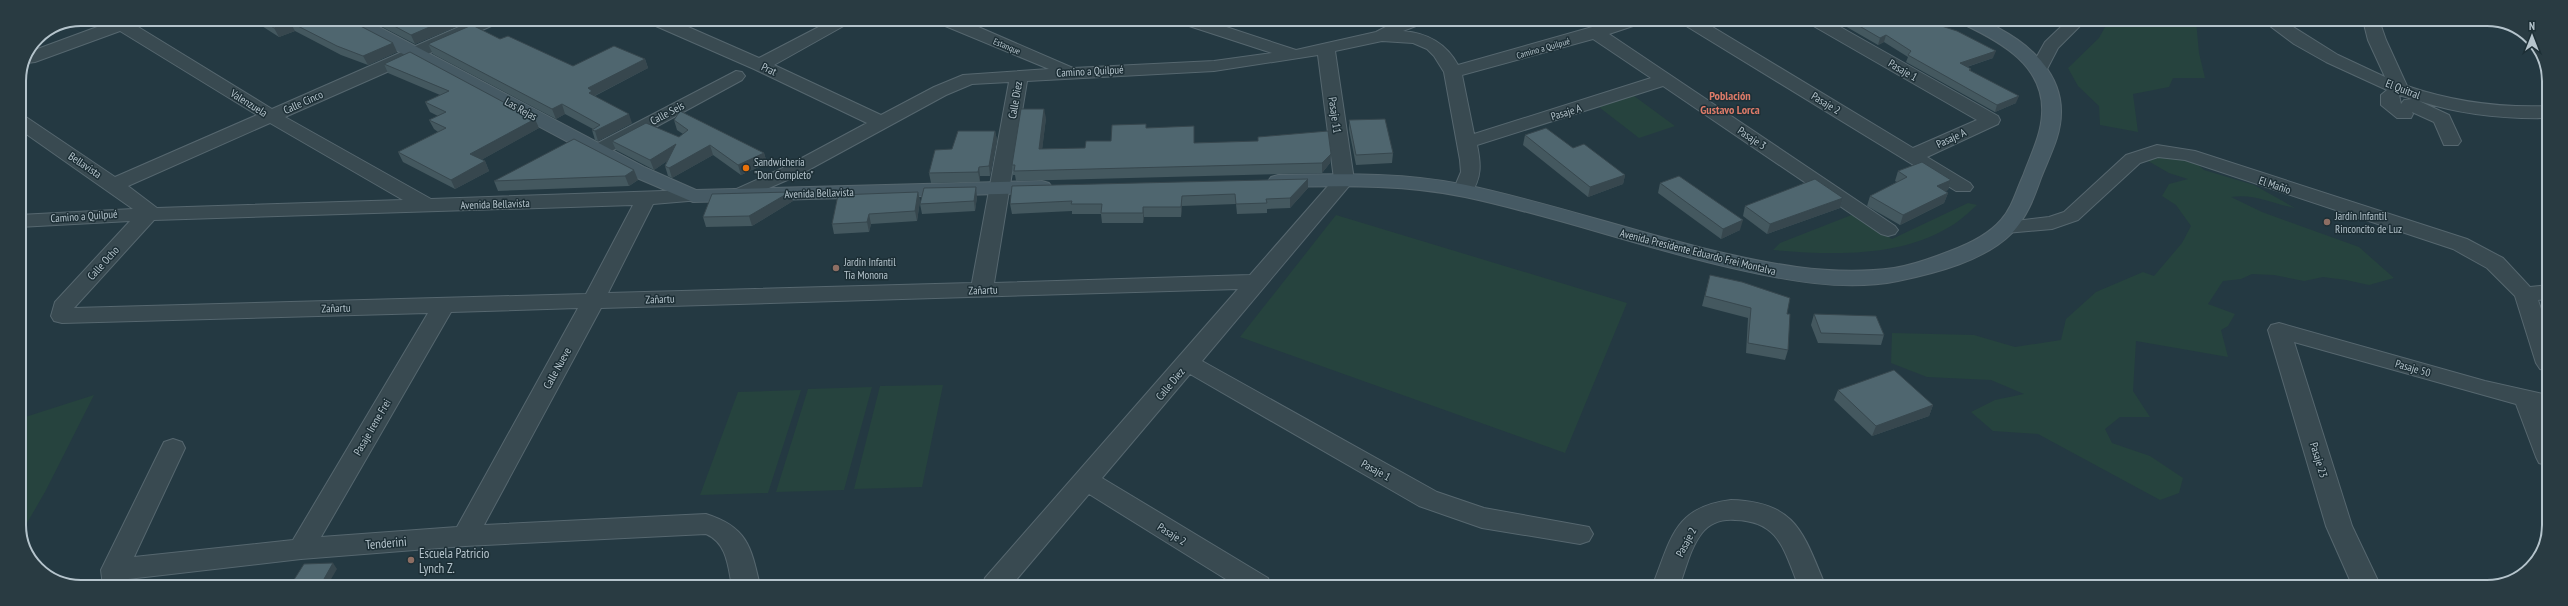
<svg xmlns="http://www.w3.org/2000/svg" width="2568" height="606" viewBox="0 0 2568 606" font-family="'PT Sans Narrow',sans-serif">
<rect width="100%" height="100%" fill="#243942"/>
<!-- green -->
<path fill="#26433e" d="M2109 20H2196L2199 53 2205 78H2173L2169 87 2133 94 2138 132 2100 125 2099 106 2078 86 2068 68 2099 38Z
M1630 93 1675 126 1639 138 1595 104Z
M2134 153 2192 159 2204 170 2254 185 2295 208C2273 204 2254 193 2231 197L2262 212 2359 247 2394 278 2369 285 2346 280 2323 277 2304 281 2274 275 2252 274 2241 279 2223 281 2208 304 2235 314 2228 326 2221 330 2228 357 2136 341 2133 391 2150 417H2120L2105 429 2112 443 2150 456 2183 478 2179 493 2160 500 2038 434 1993 431 1971 412 1995 400 2024 394 1991 380 1927 377 1891 363 1892 333 1974 335 2015 347 2061 340 2066 319 2096 292 2143 272 2154 276 2182 243 2191 226 2176 205 2162 196 2169 184 2188 179 2169 173Z
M1968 203 1977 205C1969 212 1960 221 1951 226 1899 258 1832 255 1773 250L1780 243 1854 214 1892 239Z
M1336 215 1627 303 1565 453 1240 337Z
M943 385 922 487 854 489 880 386Z
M872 387 844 490 776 492 808 389Z
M801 390 768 493 700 495 738 392Z
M94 395 45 492 20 535 19 419Z"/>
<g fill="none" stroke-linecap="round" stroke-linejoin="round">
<defs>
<path id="street" d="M105 19H138L139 21 135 25 272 109 477 19H500L498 23 285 117 431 199 693 190 700 192 703 196 700 200 653 204 608 293 972 283 1009 82 972 84 946 95 801 174 737 202 730 200 727 196 730 192 787 166 867 123 754 69 649 23 647 19H670L759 58 834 19H856L774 65 881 115 934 87 963 75 1049 69 938 23 936 19H960L1073 68 1214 61 1272 53 1183 24 1181 20H1205L1296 50 1376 32 1399 20H1423L1421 24 1403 31C1427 33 1446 43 1458 65L1617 20H1641L1639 24 1609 34 1895 226 1898 230 1895 234 1888 236 1881 234 1663 86 1477 145C1481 164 1482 178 1470 195H1456L1453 191 1461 172 1460 160 1444 72 1434 56 1427 49 1413 43 1382 41 1335 51 1354 180 1202 361 1437 492 1484 508 1589 527 1593 534 1589 541 1580 544 1482 528 1419 506 1190 374 1102 478 1268 578 1271 586H1237L1089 494 1011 586H982L985 578 1238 289 601 308 484 525 706 514C747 527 751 546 760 586H732C728 566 727 543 706 534L465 546 301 559 128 579 125 586H103L101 570 161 448 164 442 173 439 182 442 185 448 134 557 293 540 428 313 62 323 54 321 51 316 55 302 130 221 19 227V215L133 209 19 129V115L26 117 115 177 257 115 120 31 35 62 27 63 32 51 108 23ZM1593 39 1651 78 1474 134 1462 75ZM1318 55 1334 179 1250 275 994 283 1027 81 1214 71ZM270 123 403 200 157 208 128 186ZM633 205 586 294 74 308 154 220ZM578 308 457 527 321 537 451 312Z
M1681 20H1701L1913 148 1977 120 1810 24 1808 20H1828L1998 116 2000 120 1998 124 1927 157 1970 183 1973 187 1970 191H1956L1683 24Z
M2068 20H2086L2058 48 2045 73H2033L2030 69 2045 42Z
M2262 20H2282L2338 55 2385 77 2368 40 2363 20H2379L2386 40 2407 86C2454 102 2499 108 2549 106V118C2504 119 2462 115 2419 101L2449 115 2461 141 2458 145H2444L2434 122 2412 112 2413 114 2411 118H2397L2381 105V95L2387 90 2326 62 2294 44ZM2399 95 2412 99 2404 100 2401 104Z
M736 71 742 72 745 76 742 80 606 154H592L589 150 592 146Z
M2157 145 2195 151 2467 239 2503 258 2530 287 2548 285V299L2538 300 2548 330V371L2540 369 2536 363 2515 296 2487 268 2453 249 2185 160 2158 157 2140 163 2078 220 2052 229 2006 233 1999 231 1996 227 1999 223 2049 217 2064 212 2126 155Z
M2279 323 2485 381 2548 395V411L2542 410 2548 425V466L2539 463 2536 457 2516 404 2294 342 2352 526 2381 587H2353L2326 526 2268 330 2271 325Z
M1731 500C1797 502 1803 533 1826 587H1799C1784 551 1780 521 1735 520 1722 519 1710 523 1702 533 1690 548 1686 569 1679 587H1652C1671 540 1673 507 1731 500Z"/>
<path id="secondary" d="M343 19H364L644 167 696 190 1042 181 1049 183 1052 187 1049 191 1042 193 693 202 630 175 345 23Z
M1961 20C1967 20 1975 19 1982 20 1988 21 1995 26 2000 29 2032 46 2062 75 2061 113 2061 136 2049 157 2041 178 2034 198 2027 217 2012 233 1984 261 1936 273 1898 281 1844 292 1785 280 1732 268 1643 248 1555 216 1465 197 1404 184 1341 186 1278 187L1271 185 1268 181 1271 177 1278 175C1341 174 1404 172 1466 185 1546 202 1623 228 1702 248 1764 263 1829 277 1894 268 1913 265 1932 258 1950 251 1969 244 1988 235 2001 220 2012 208 2016 191 2023 176 2030 156 2041 136 2042 114 2045 66 2001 42 1963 24Z"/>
</defs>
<!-- street casing -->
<use href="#street" stroke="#56676f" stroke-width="2"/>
<!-- secondary casing -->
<use href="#secondary" stroke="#56676f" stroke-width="2"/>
<!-- street -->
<use href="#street" fill="#394a51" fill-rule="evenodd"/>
<!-- secondary -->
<use href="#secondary" fill="#465a64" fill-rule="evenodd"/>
</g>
<!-- wall -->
<path fill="#44585f" d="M251 19H347L393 43 397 52 368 65 341 55 295 31 279 37Z
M367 19H459L456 20 458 26 415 44Z
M1845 20H1923L1993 58 1967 67 1971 71 2016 103 1995 112 1906 62 1908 57 1884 42 1878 45 1845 26 1846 21Z
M500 39 573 66 645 59 648 68 595 96 632 123 598 141 595 140 592 130 593 129 565 114 556 119 433 54 428 44Z
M384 64 539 128 481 160 485 161 489 171 455 189 403 162 398 152 438 132 434 129 429 120 438 116 430 112 425 102 440 95 388 73Z
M1046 118 1042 149 1085 148 1111 141 1146 128 1194 143 1258 141V137L1331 154 1330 163 1322 173 1016 181 1015 175H1013L1012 165Z
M674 120 764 153 767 163 741 175 713 155 672 178 668 176 665 166 667 161 654 170 616 150 612 141 679 137 683 134 677 130Z
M1349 120 1393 153 1392 163 1356 165 1349 130Z
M995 131 997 140 990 176H980V182L931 183 929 173 952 149Z
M1525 135 1573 148 1625 175 1623 184 1588 197 1523 145Z
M634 170 638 180 629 186 498 191 494 181Z
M1898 171 1951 180 1948 190 1945 191 1948 193 1944 203 1900 225 1867 206 1870 196 1897 182 1895 181Z
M1308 179V188L1290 208 1267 209V213L1237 214 1236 204 1182 206 1181 217H1144L1143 223H1102L1101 214H1072V211L1012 214 1010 204Z
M1660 183 1740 230 1721 239 1658 193Z
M918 192 920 201 917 221 871 224 869 232 834 234 832 224Z
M977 197 975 211 922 214 920 204Z
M1843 198 1840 208 1767 234 1743 216 1745 206Z
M793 201 752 226 706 227 703 217Z
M1710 275 1787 314 1788 350 1785 360 1746 353 1748 318 1702 306Z
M1814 314 1884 335 1881 345 1818 343 1811 325Z
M1838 390 1933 405 1929 416 1872 436 1834 400Z"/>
<!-- shaded-wall -->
<path fill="#37474e" d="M448 19H459L456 20 458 26 415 44 411 35Z
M290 22 295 31 279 37 274 28Z
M1886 35 1884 42 1878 45 1880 38Z
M393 43 397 52 368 65 363 56Z
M1996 51 1993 58 1957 70 1960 63Z
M645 59 648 68 594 96 592 102 588 88Z
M2019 96 2016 103 1995 112 1997 105Z
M562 104 565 114 556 119 552 109Z
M1044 109 1046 118 1041 159 1039 149Z
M629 114 632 123 598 141 595 131Z
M535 119 539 128 474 164 470 154Z
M995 131 997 140 990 176 989 166Z
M676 144 679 153 654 170 650 160Z
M710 145 713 155 672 178 669 168Z
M764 153 767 163 741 175 738 165Z
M1331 154 1330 163 1322 173V163Z
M485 161 489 171 455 189 451 180Z
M979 167 980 176V182L978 172Z
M634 170 638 180 629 186 625 176Z
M1625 175 1623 184 1588 197 1590 187Z
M1308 179V188L1290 208V198Z
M1951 180 1948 190 1933 196 1937 186Z
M976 187 977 197 975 211 974 201Z
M790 192 793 201 752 226 749 216Z
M918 192 920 201 917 221 915 211Z
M1948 193 1944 203 1900 225 1903 215Z
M1182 196V206L1181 217V207Z
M1843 198 1840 208 1767 234 1770 224Z
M1143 207 1144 217 1143 223Z
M869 214 871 224 869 232 867 222Z
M1743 220 1740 230 1721 239 1723 229Z
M1933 405 1929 416 1872 436 1876 426Z
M333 563 337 569 327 586H320Z"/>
<!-- building -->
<path fill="#4f666f" stroke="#37474e" d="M260 19H347L393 43 363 56 337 46 290 22 274 28Z
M381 19H448L411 35Z
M1849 20H1923L1957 31 1996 51 1960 63 1971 69 1969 70 2019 96 1997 105 1908 55 1911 51 1886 35 1880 38Z
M472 25 500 39 508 36 573 66 614 46 645 59 588 88 592 91 589 93 629 114 595 131 592 130 600 125 562 104 552 109 428 44Z
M410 52 535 119 470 154 485 161 451 180 398 152 446 128 429 120 446 112 425 102 449 91 384 64Z
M1021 109H1044L1039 149 1085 148 1086 141H1111L1112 125 1146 124V128L1194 126V143L1258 141V137L1328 131 1331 154 1322 163 1014 171 1015 165H1012Z
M680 111 764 153 738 165 710 145 669 168 665 166 676 144 650 160 612 141 646 123 679 137 688 130 674 120Z
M1385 119 1393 153 1356 155 1349 120Z
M1546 128 1573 148 1584 144 1625 175 1590 187 1525 135Z
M958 131H995L989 166 979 167 978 172 929 173 935 150 952 149Z
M574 139 634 170 625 176 494 181Z
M1922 162 1951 180 1937 186 1948 193 1903 215 1870 196 1907 177 1898 171Z
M1679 176 1743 220 1723 229 1660 183Z
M1308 179 1290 198 1266 199 1267 203 1236 204 1235 194 1182 196 1181 207H1143V213H1101L1102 204H1071L1072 201 1010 204 1012 186Z
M1815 179 1843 198 1770 224 1745 206Z
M976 187 974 201 920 204 924 188Z
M790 192 749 216 703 217 712 194Z
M918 192 915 211 869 214 867 222 832 224 838 195Z
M1710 275 1742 282 1790 298 1787 314H1790L1788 350 1748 343 1751 308 1705 296Z
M1814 314 1876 316 1884 335 1821 333Z
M1894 370 1933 405 1876 426 1838 390Z
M333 563 320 586H290L304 564Z"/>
<!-- markers -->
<circle fill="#e8710a" stroke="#1d2f36" stroke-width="1.5" cx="746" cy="168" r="4"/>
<g fill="#8d6e63" stroke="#1d2f36" stroke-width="1.5">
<circle cx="2327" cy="222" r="4"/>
<circle cx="836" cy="268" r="4"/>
<circle cx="411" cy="560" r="4"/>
</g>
<g text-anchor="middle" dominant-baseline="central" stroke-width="3" stroke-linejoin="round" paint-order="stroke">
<!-- far-street labels -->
<g font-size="9" fill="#b5c4cc" stroke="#1d2f36">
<text transform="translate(1007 46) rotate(23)">Estanque</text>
<text transform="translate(1543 48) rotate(-16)">Camino a Quilpué</text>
</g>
<!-- street labels -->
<g font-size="11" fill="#b5c4cc" stroke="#1d2f36">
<text transform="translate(769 69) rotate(25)">Prat</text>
<text transform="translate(1903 70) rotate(30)">Pasaje 1</text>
<text transform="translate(1090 71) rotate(-3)">Camino a Quilpué</text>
<text transform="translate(2403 89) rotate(21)">El Quitral</text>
<text transform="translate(1015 100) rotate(-80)">Calle Diez</text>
<text transform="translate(303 102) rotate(-24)">Calle Cinco</text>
<text transform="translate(249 103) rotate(32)">Valenzuela</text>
<text transform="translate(1826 103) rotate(31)">Pasaje 2</text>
<text transform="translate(521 109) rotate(29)">Las Rejas</text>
<text transform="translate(1566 112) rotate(-17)">Pasaje A</text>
<text transform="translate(667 113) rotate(-28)">Calle Seis</text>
<text transform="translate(1335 115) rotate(82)">Pasaje 11</text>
<text transform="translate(1752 138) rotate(34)">Pasaje 3</text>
<text transform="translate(1951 138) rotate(-25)">Pasaje A</text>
<text transform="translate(85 165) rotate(34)">Bellavista</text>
<text transform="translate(2275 185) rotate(19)">El Mañío</text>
<text transform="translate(819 193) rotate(-2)">Avenida Bellavista</text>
<text transform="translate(495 204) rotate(-2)">Avenida Bellavista</text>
<text transform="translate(84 216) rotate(-4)">Camino a Quilpué</text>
<text transform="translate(1698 252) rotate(14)">Avenida Presidente Eduardo Frei Montalva</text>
<text transform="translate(103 263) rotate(-48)">Calle Ocho</text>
<text transform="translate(983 290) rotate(-2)">Zañartu</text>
<text transform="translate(660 299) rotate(-2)">Zañartu</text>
<text transform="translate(336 308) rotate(-2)">Zañartu</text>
<text transform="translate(557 368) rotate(-61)">Calle Nueve</text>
<text transform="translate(2413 368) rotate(16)">Pasaje 50</text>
<text transform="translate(1170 384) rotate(-50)">Calle Diez</text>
<text transform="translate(372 427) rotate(-60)">Pasaje Irene Frei</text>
<text transform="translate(2319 460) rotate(73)">Pasaje 23</text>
<text transform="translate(1376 470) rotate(29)">Pasaje 1</text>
<text transform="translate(1172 534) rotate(32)">Pasaje 2</text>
<text transform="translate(1686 542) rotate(-62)">Pasaje 2</text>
</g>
<!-- poi labels -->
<g font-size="11" fill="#b5c4cc" stroke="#1d2f36" text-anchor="start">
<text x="754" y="162">Sandwichería<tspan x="754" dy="13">"Don Completo"</tspan></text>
<text x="2335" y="216">Jardín Infantil<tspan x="2335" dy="13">Rinconcito de Luz</tspan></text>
<text x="844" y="262">Jardín Infantil<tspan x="844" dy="13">Tía Monona</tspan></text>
</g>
<!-- neighbourhood labels -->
<g font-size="12" font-weight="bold" fill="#dd7b69" stroke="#1d2f36">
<text x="1730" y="95">Población<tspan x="1730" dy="14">Gustavo Lorca</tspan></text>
</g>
<!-- near-street labels -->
<g font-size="13" fill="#b5c4cc" stroke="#1d2f36">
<text transform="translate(386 543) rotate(-5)">Tenderini</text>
</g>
<!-- near-poi labels -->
<g font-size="13" fill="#b5c4cc" stroke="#1d2f36" text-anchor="start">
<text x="419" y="553">Escuela Patricio<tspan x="419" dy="15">Lynch Z.</tspan></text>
</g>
</g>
<!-- crop -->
<path d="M0 0H2568V606H0ZM81 26H2487A55 55 0 0 1 2542 81V525A55 55 0 0 1 2487 580H81A55 55 0 0 1 26 525V81A55 55 0 0 1 81 26Z" fill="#293b42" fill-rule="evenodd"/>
<path fill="none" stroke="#b5c4cc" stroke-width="2" d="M81 26H2487A55 55 0 0 1 2542 81V525A55 55 0 0 1 2487 580H81A55 55 0 0 1 26 525V81A55 55 0 0 1 81 26Z"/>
<!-- north arrow -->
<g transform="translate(2532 36)" stroke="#1d2f36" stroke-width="3" paint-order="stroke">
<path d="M0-3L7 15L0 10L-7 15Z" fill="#b5c4cc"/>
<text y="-6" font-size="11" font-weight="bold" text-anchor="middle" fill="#b5c4cc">N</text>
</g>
</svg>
